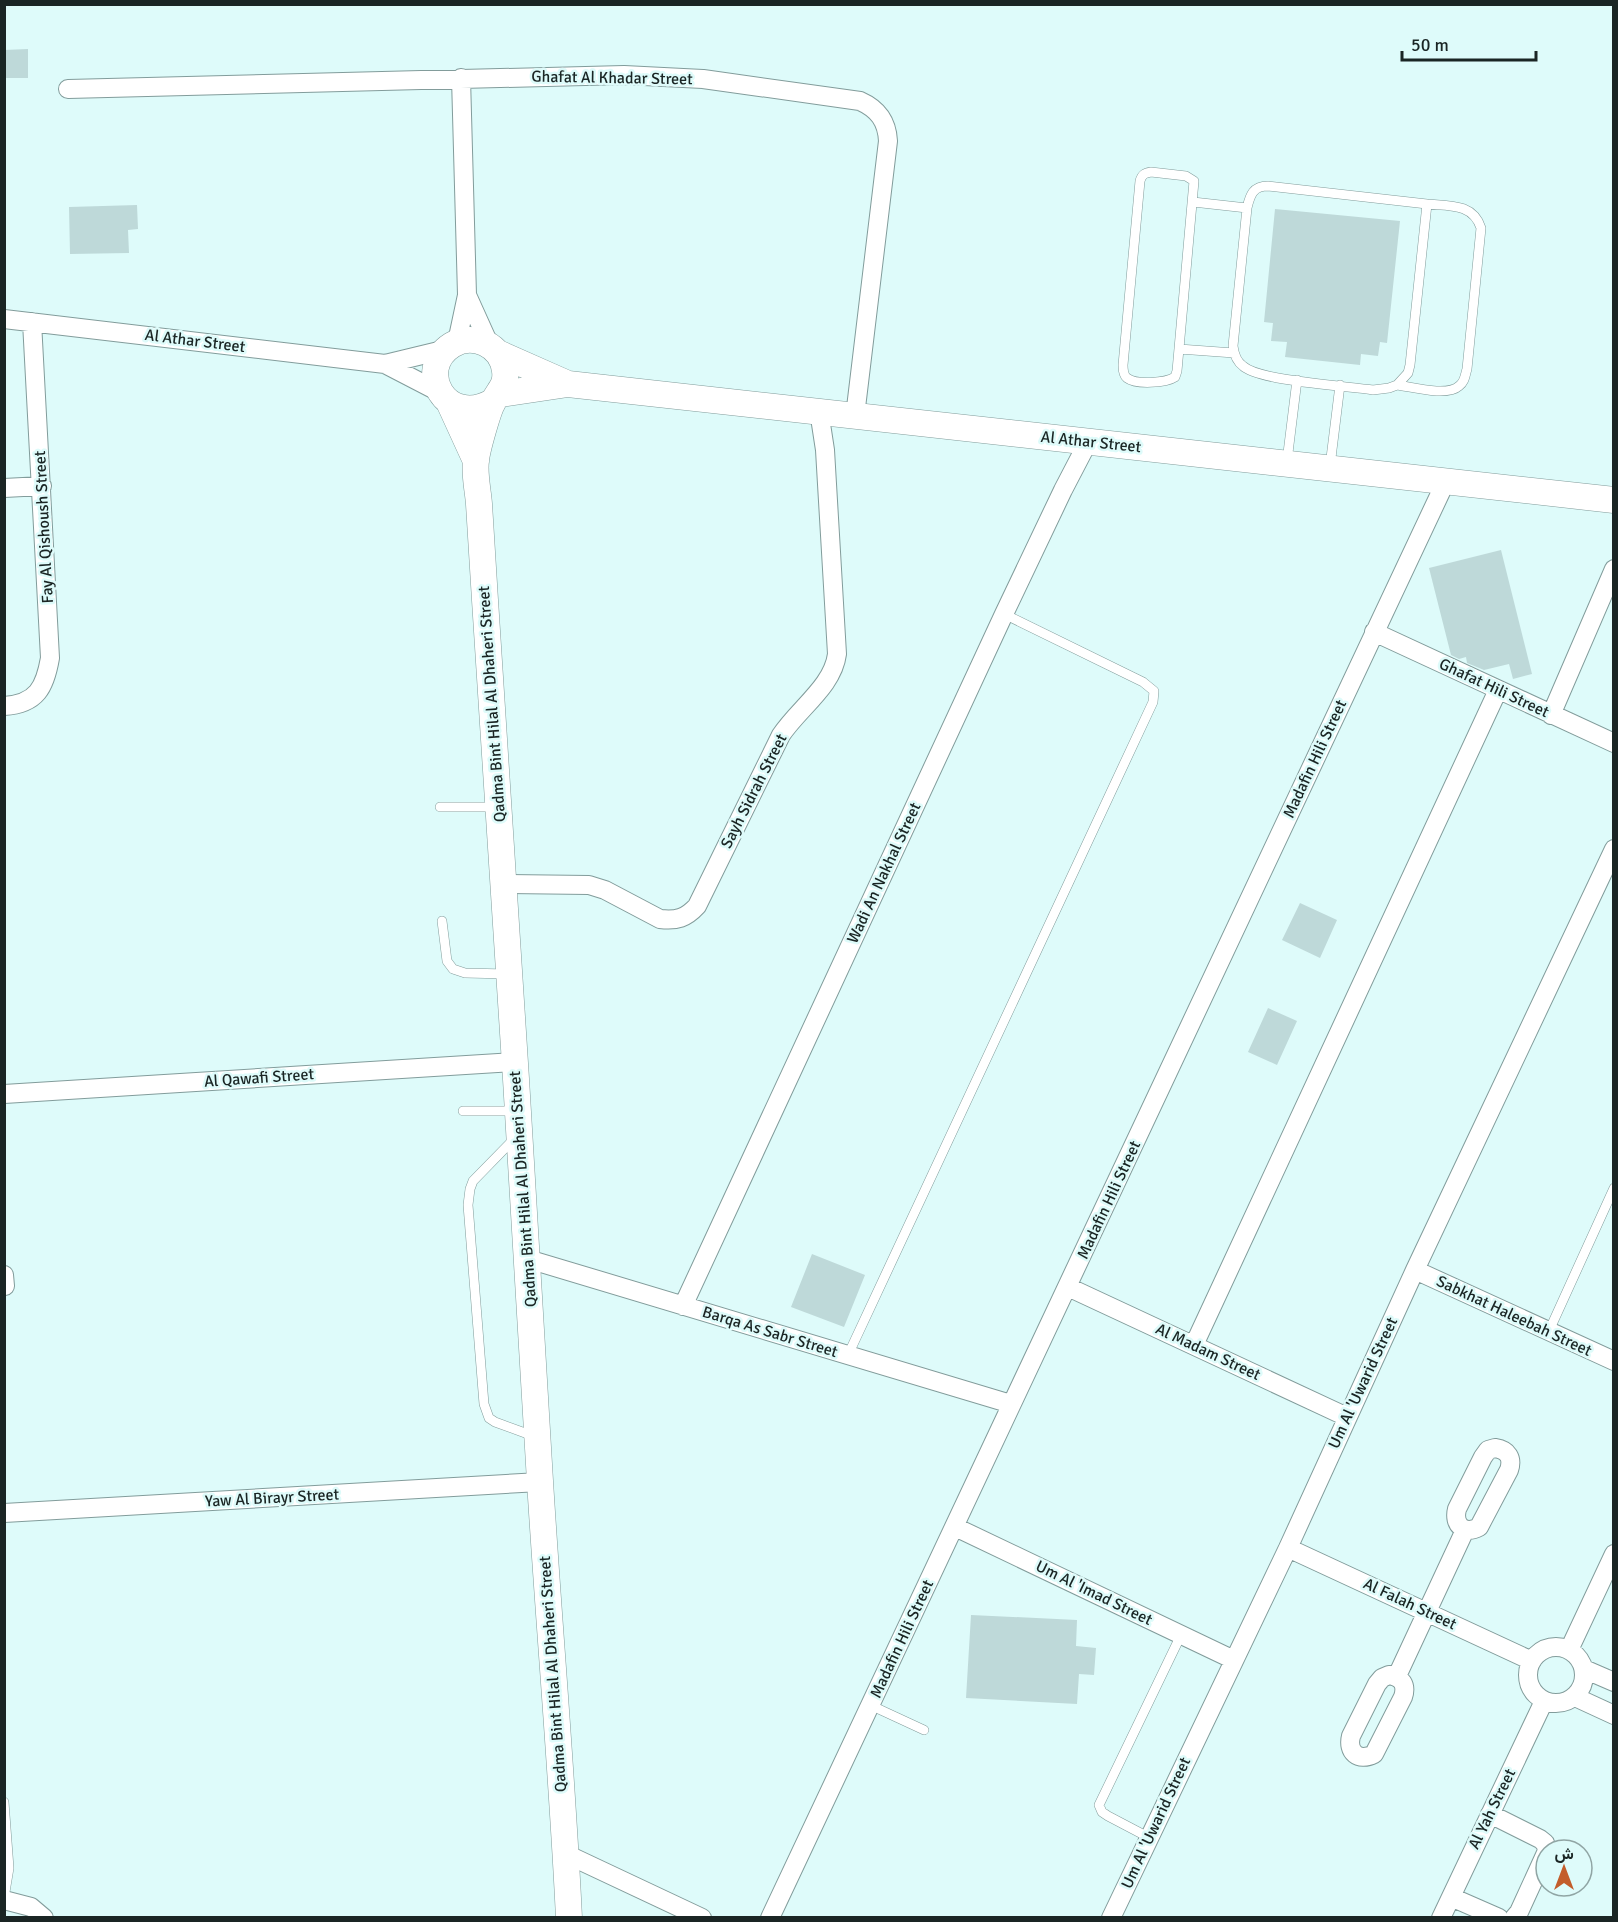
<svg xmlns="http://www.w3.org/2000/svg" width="1618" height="1922" viewBox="0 0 1618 1922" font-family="Signika,Vazirmatn,sans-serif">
<rect width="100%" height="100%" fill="#defbfa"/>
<!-- building -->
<path fill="#bed9d9" d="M28 49V78H4V50Z
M137 205 138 229 128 230 129 253 70 254 69 207Z
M1275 209 1400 221 1387 343 1380 342 1378 356 1361 354 1360 365 1285 357 1287 342 1271 341 1273 323 1264 322Z
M1501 550 1532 674 1513 679 1509 664 1484 670 1467 663 1466 657 1459 659 1451 655 1429 568Z
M1300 903 1337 920 1320 958 1282 940Z
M1268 1008 1297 1021 1277 1065 1248 1052Z
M812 1254 865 1275 844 1327 791 1307Z
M971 1615 1077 1620 1076 1646 1096 1648 1094 1675 1079 1674 1077 1704 966 1698Z"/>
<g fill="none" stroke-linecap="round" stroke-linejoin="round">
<defs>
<path id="lane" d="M1151 172 1186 176 1194 181 1177 371 1175 377C1166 383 1136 385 1127 378 1123 375 1123 369 1123 365L1140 181C1142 174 1145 173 1151 172Z
M1193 202 1247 208
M1179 349 1234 353
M1397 385 1408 373 1410 365 1427 204 1268 186C1253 186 1250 195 1247 208L1233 346C1234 354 1236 361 1243 366 1259 381 1347 386 1373 390L1389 388 1397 385C1412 387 1447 397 1459 386 1465 382 1465 375 1467 369L1481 228C1473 203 1449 206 1427 204
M1287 461 1297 380
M1330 466 1340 385
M440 807H498
M442 921 447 961 453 969 465 973 507 974
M463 1111H515
M516 1137 473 1181 470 1189 468 1205 484 1404 489 1418 495 1422 536 1437
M1549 1331 1614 1188
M848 1355 1153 702 1154 691 1143 682 1004 614
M870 1705 924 1730
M4 1802 9 1868 4 1898
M1148 1837 1108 1816 1102 1812 1099 1805 1181 1635"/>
<path id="street" d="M68 89 624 75 703 79 860 101C878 109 887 121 888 141L855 416
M467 295 490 346
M4 319 385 364 447 349
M457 342 467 295 461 78
M385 364 441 393
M4 488 42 486
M1374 632 1614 743
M4 706C37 704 45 687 50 658L32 322
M1551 715 1614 569
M504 884 589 885 605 890 660 919C677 921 686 918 697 906L781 735C799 708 833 686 837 654L825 450 819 411
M4 1094 514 1062
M528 1259 1011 1404
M1415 1270 1614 1361
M4 1275 5 1286
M1068 1287 1347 1417
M683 1306 1004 614 1063 490 1088 442
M1194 1345 1498 690
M1495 1448C1508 1450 1513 1458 1509 1470L1479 1527C1464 1535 1453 1525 1457 1509L1483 1457 1488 1450Z
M4 1513 540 1482
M955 1527 1234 1660
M1288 1548 1532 1661
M1528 1675a28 28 0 1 1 56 0a28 28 0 1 1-56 0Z
M1569 1650 1614 1554
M1584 1669 1614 1682
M1389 1675C1402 1677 1407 1685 1403 1697L1374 1754C1358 1762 1347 1752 1351 1736L1377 1684 1382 1678Z
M1397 1676 1465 1530
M1575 1697 1614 1715
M1490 1814 1540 1839 1545 1843 1547 1850
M566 1854 702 1918
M1451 1897 1499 1918
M4 1900 31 1907 44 1918
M770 1918 1446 481
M1111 1918 1288 1548 1415 1270 1614 849
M1441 1918 1544 1701
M1514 1918 1519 1912 1546 1853"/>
<path id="secondary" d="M498 353 568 384
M500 394 568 384 1614 500
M449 402 476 461
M492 402C446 428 414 369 452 345 473 332 502 345 505 371 507 385 499 390 493 402 488 410 477 450 476 460 474 474 478 490 479 504 481 536 483 568 485 600 505 894 523 1187 540 1481 549 1627 562 1772 569 1918"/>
</defs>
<!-- lane casing -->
<use href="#lane" stroke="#829c9b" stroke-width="10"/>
<!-- street casing -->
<use href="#street" stroke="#829c9b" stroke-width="20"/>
<!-- secondary casing -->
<use href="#secondary" stroke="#829c9b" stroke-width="27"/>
<!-- lane -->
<use href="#lane" stroke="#fff" stroke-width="9"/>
<!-- street -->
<use href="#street" stroke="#fff" stroke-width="18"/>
<!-- secondary -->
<use href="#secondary" stroke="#fff" stroke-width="26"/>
</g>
<g text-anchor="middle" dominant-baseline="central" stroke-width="5" stroke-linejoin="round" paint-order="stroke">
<!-- street labels -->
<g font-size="16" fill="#1a2524" stroke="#defbfa">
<text transform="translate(612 78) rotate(1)">Ghafat Al Khadar Street</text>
<text transform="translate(195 341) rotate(7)">Al Athar Street</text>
<text transform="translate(1091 442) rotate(6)">Al Athar Street</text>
<text transform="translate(44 527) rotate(-93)">Fay Al Qishoush Street</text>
<text transform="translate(1494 688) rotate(25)">Ghafat Hili Street</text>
<text transform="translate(492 704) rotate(-94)">Qadma Bint Hilal Al Dhaheri Street</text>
<text transform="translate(1315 759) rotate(-65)">Madafin Hili Street</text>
<text transform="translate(754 791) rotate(-63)">Sayh Sidrah Street</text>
<text transform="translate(884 873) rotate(-65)">Wadi An Nakhal Street</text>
<text transform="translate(259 1078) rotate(-4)">Al Qawafi Street</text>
<text transform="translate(523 1189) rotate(-94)">Qadma Bint Hilal Al Dhaheri Street</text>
<text transform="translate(1109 1200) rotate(-65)">Madafin Hili Street</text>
<text transform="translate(1514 1316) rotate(25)">Sabkhat Haleebah Street</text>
<text transform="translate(770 1332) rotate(17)">Barqa As Sabr Street</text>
<text transform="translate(1208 1352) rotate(25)">Al Madam Street</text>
<text transform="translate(1363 1383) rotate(-65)">Um Al 'Uwarid Street</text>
<text transform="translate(272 1498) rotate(-3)">Yaw Al Birayr Street</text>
<text transform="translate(1094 1593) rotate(26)">Um Al 'Imad Street</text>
<text transform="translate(1410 1604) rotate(25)">Al Falah Street</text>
<text transform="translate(902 1639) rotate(-65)">Madafin Hili Street</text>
<text transform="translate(553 1674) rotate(-94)">Qadma Bint Hilal Al Dhaheri Street</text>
<text transform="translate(1492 1809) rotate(-64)">Al Yah Street</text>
<text transform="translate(1156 1823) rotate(-65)">Um Al 'Uwarid Street</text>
</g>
</g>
<!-- border -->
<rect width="1618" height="1922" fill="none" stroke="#1a2524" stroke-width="12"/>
<!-- north arrow -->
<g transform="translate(1564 1868)"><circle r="28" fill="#defbfa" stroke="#90a5a4" stroke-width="1.5"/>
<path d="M0-4.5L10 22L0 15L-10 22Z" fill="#c35d2b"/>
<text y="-9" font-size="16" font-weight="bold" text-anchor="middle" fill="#1a2524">ش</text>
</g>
<!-- scale -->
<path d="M1402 51v9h134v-9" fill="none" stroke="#1a2524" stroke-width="3"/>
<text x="1411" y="51" font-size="18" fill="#1a2524" stroke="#defbfa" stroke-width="4.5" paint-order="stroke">50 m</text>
</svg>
